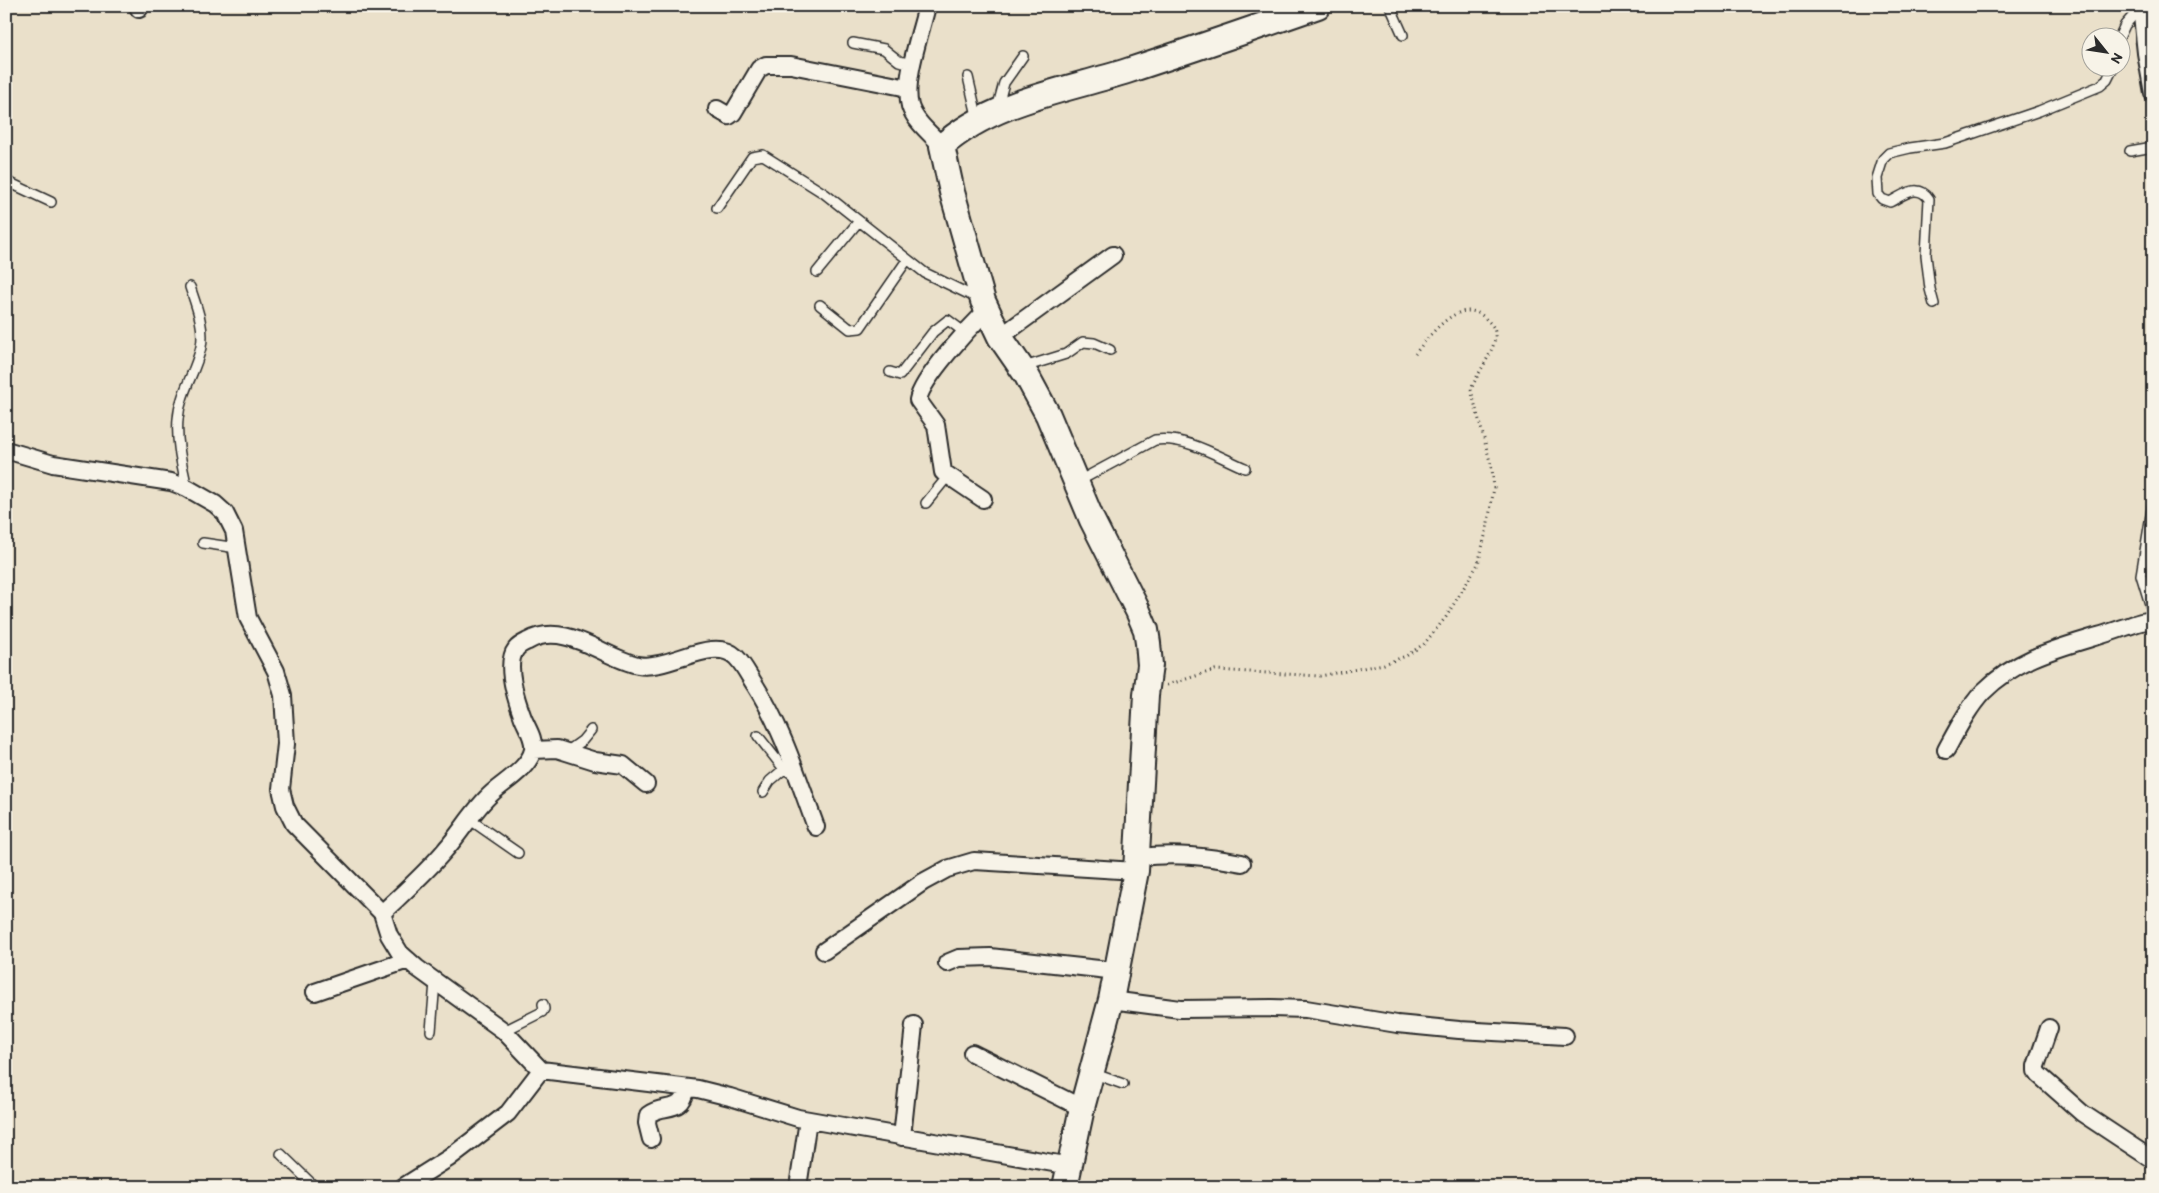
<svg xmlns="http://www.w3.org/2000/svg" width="2159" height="1193" viewBox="0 0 2159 1193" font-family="Itim,sans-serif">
<rect width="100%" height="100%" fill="#eae0ca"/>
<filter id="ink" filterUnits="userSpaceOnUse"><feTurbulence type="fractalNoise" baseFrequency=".02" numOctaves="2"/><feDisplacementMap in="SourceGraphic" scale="10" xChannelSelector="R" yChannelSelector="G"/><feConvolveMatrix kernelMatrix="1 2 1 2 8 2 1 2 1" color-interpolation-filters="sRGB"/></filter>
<g filter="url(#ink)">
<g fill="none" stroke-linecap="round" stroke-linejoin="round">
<defs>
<path id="lane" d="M1390 6 1403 35
M2119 38 2125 25 2141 7
M853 43 884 49 899 61 913 64
M968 77 978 120
M997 109 1004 83 1023 56
M2130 151 2153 147
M6 181 51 202
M717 208 752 157 763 155 825 194 925 273 979 299
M817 272 859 221
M1934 304 1930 289 1926 255 1929 199C1918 182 1902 196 1890 202L1882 199 1878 194 1877 178 1883 159 1889 153 1910 148 1945 143 2039 111 2100 86 2107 80 2113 68
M820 305 850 329 860 328 907 260
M1024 367 1066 354 1083 342 1094 343 1110 350
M890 372 900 375 933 332 948 320 964 332
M1077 482 1155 440C1186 436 1217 456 1245 468
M187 488C182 465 176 442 178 419 180 392 196 372 201 347 205 327 196 305 190 287
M926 503 948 476
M2153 503 2141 575 2153 614
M203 543 237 548
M758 736 784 769 797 777
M568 751 582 741 591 730
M763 792 770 781 784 769
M469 819 518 853
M431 1031 435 982
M504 1031 542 1012 544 1009 543 1004
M1092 1073 1123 1084
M281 1154 315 1187"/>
<path id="street" d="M138 6 139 9
M927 6C921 32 903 81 910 106 915 122 931 134 942 146
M2141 6 2146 53 2153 93
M717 109 729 116 733 113 759 69 766 65H791L908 88
M1000 337 1113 255
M6 450 53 464 171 482 187 488 215 504 225 513 234 531 248 618 276 671 283 695 286 744 281 789 285 806 294 824 382 913 389 935 400 953 417 968 504 1031 541 1070
M983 499 943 472 936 425 918 400C922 378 970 327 987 310
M533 750 557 749 595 761 623 765 646 784
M1946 750C1957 730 1968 708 1983 692 2016 659 2055 649 2098 636 2113 632 2127 626 2141 622L2153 620
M1138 857C1177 853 1204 856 1242 863
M382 913C404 892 427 872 446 849 462 831 474 809 492 793 504 782 529 768 533 750 535 739 527 728 523 718 517 702 504 664 516 649 519 645 524 643 528 641 564 620 604 658 638 665 668 671 713 635 736 657 744 665 749 676 755 685 783 729 798 779 816 827
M824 951 923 882 947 869 974 861 1136 871
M947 963 959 958 990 957 1117 971
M315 992 408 960
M1111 1000 1180 1009 1272 1008 1306 1009 1397 1024 1459 1030 1565 1036
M2049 1028 2036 1066V1071L2039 1075 2082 1113 2153 1160
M972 1053 1082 1108
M902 1137 914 1025
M651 1139 647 1123 648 1115C664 1102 681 1116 687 1088
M403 1187 449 1158 508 1113 541 1070 698 1089 730 1097 798 1118 1070 1166
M798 1187 808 1120"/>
<path id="secondary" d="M1065 1187 1082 1108 1111 1000 1136 871 1146 695 1150 665 1148 643 1146 630 1138 611 1092 520 1048 415 1027 376 1000 337 983 301 952 192 942 146C993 101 1064 91 1127 71 1191 50 1255 28 1318 6"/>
</defs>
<!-- lane casing -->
<use href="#lane" stroke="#2b2b2b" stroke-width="12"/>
<!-- street casing -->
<use href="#street" stroke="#2b2b2b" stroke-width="20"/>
<!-- secondary casing -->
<use href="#secondary" stroke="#2b2b2b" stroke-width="28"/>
<!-- path -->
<path stroke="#2b2b2b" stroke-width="3" stroke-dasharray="1 4" stroke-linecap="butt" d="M1167 685 1215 670 1320 676 1384 664 1406 656 1424 644 1446 617 1478 564 1487 528 1494 488 1492 469 1471 390C1476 374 1497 349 1495 333 1495 327 1489 322 1485 318 1460 294 1428 337 1415 354"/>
<!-- lane -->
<use href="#lane" stroke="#f7f3e8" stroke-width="9"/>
<!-- street -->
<use href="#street" stroke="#f7f3e8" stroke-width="16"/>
<!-- secondary -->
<use href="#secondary" stroke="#f7f3e8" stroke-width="24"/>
</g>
</g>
<!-- margin -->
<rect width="2159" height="1193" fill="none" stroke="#f7f3e8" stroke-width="25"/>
<rect x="12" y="12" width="2134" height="1168" fill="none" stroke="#2b2b2b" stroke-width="2" filter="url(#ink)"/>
<!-- north arrow -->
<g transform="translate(2106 52) rotate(120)"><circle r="24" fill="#f7f3e8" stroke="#a5a39c"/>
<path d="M0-4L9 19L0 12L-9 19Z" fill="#2b2b2b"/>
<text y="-8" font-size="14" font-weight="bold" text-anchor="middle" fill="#2b2b2b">N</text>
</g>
</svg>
